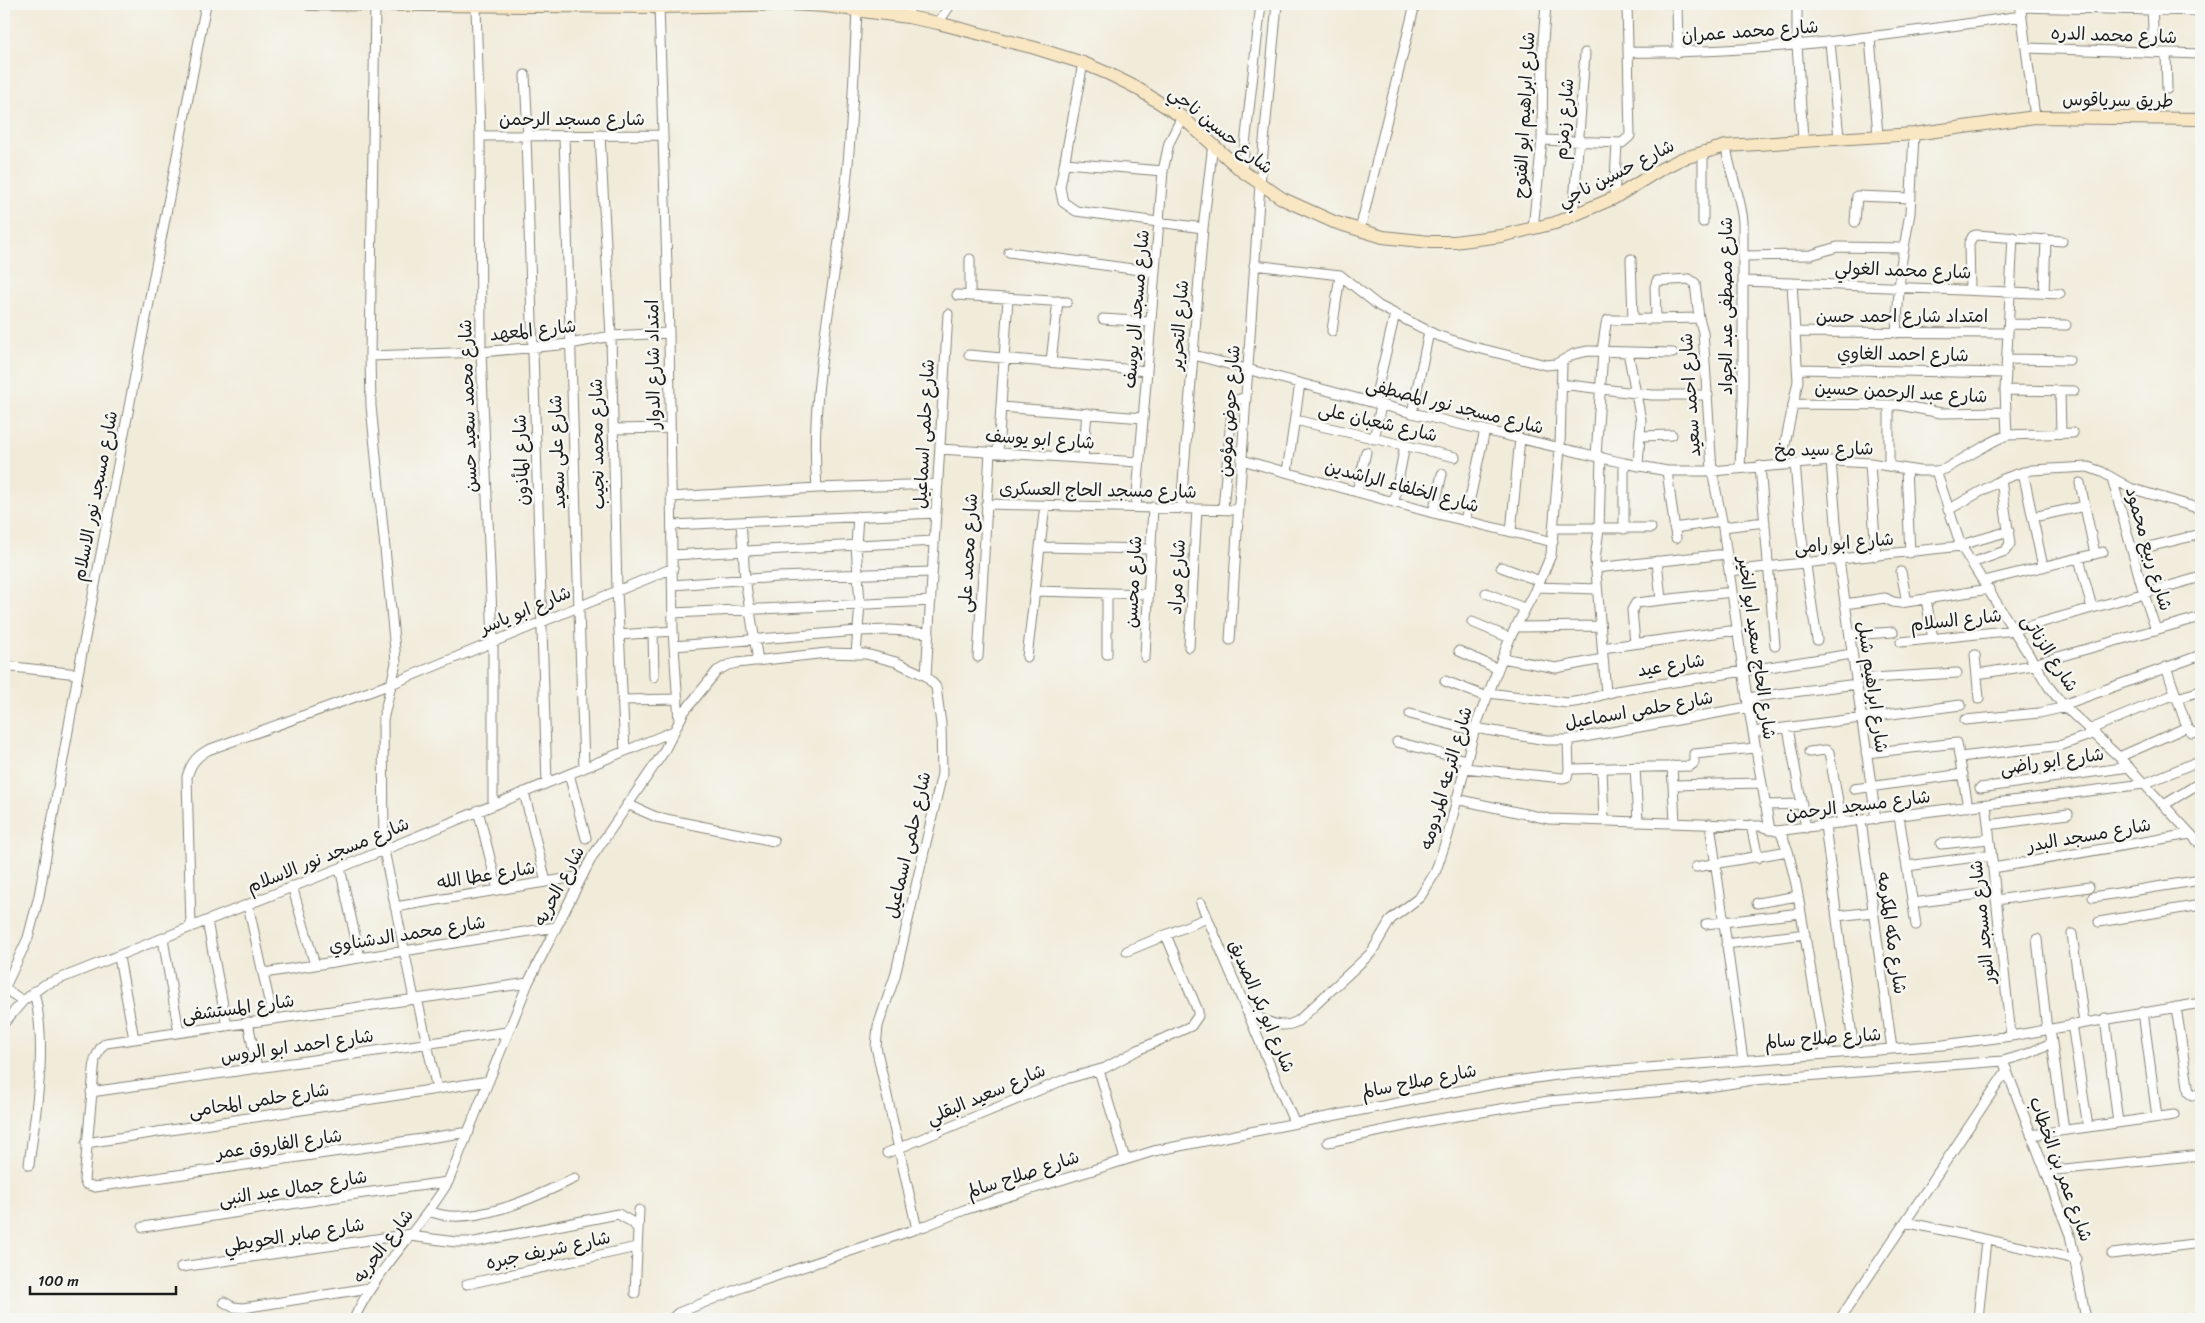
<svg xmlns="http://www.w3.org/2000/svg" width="2205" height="1323" viewBox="0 0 2205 1323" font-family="Sriracha,'Playpen Sans Arabic',sans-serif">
<rect width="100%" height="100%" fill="#f6f6f2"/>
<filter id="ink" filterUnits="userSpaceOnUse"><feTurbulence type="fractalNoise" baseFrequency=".02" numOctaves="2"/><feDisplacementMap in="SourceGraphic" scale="10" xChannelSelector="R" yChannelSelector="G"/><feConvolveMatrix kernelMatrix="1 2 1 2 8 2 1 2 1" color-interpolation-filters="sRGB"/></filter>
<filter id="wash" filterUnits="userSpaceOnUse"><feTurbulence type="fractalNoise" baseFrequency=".0096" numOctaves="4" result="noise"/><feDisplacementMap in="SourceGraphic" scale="20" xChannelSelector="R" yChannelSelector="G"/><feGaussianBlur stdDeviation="1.12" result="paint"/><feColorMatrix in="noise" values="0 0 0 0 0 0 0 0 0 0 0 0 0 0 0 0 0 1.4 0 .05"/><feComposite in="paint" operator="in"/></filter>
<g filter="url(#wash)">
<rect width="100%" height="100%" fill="#f1ebd9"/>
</g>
<g filter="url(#ink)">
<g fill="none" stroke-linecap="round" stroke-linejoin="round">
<defs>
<path id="street" d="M659 4 669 333 673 631 679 721
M1677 4 1678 53
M1797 4V44L1803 140
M2152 4 2154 53
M375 5 370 356 371 406 395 650 396 663 383 720 384 850 414 999
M476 6 480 136 481 352 493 641V804
M2020 7 2201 11
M2021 11 2035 117
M908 17 910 4
M938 23 951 4
M1870 38 1878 135
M1830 42 1839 138
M2026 48 2201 54
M1629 52C1761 54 1892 35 2021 16
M2166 53 2167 89
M1083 63 1060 187 1063 202 1076 211 1203 228
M525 75 528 136
M600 135 611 336 617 590 625 751
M480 136 663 135
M526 136 547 783
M564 136 584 768
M1542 140 1622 143 1630 136 1627 4
M1726 146C1729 172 1741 196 1743 222V400L1740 468
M1703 151V222
M1065 163 1163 171
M1242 171 1261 4
M1614 198 1617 143
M1573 217 1585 53
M1855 222 1857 196 1911 198
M1533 229 1542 140 1543 41 1546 4
M1360 230 1415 4
M1009 252 1154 272
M1743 256 1811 255 1837 247 1904 248
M1631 259 1633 319
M1254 265 1340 275 1379 306 1436 335 1470 346 1546 365 1556 364 1574 354 1588 351 1673 353
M1744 281 2060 294
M1970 289 1969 243 1973 236 1976 235 2062 241
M2044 293 2046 239
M957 295 1067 302
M970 296V259
M1656 318 1655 287 1657 281 1689 279 1695 283 1699 318 1703 332 1712 471 1722 521 1747 698 1770 830
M1103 319 1150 322
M2009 324 2066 325
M1332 331 1340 275
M1796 332 2008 333
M1896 333 1901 265 1910 213 1914 134
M1602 351 1606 324 1608 320 1699 318
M1628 352 1641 420 1638 466
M969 355 1147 371
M1194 355 1412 413 1624 463 1667 471H1712L1831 461 1870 463 1919 471H1936L1945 469 1992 442 2007 435 2073 433
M370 356 481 352 570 344 611 336 669 333
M2007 359 2069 360
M1051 361 1058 301
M1798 369 2006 373
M1561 384 1652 395H1708
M2005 390 2074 391
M2060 391 2061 433
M1374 403 1395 314
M1795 404 1900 405 1941 413 2006 412
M1001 407 1143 418
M1412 413 1429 332
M1295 420 1455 457
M613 429 670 428
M2007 435 2005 390 2013 237
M1640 436 1672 435
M1374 439 1381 405
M940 449 1138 462
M998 452 1008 298
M1596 456 1603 351
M1601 457 1599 529 1595 559 1606 693
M1083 458 1087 413
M1242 460 1433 513 1553 542
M1831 461 1839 560 1876 819
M1795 463 1801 532 1817 640
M1870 463 1876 556
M1781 464 1798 381 1792 283
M1889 465V405
M1760 466 1775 646
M1906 469 1910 553
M1667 471 1676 538
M1936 471 1961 546 2049 687 2063 705 2119 757 2201 845
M1287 472 1300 383
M2023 472 2043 567
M2112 478 2144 594 2156 630
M2080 483 2095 554
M817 488C809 398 832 301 843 212 851 145 854 78 857 10
M1357 492 1366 452
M671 497 817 488 938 484
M1394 502 1405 445
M986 504 1239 510
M1136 507 1163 171 1169 143 1182 117
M1181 508 1203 228 1213 144
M1223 509 1232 409 1237 400 1246 397
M1948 510 2001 480 2017 474 2032 470 2088 467 2102 472 2130 488 2201 509
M1433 513 1442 474
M2033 517 2085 506
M1465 521 1485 430
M741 522 745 579 758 661
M672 525 936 513
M1723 527 1765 522
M1554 528H1651
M1674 528 1722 521
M1624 529V463
M1511 532 1520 438
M1961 545 2009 531
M1040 547 1151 549
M2132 551 2201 534
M672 555 934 541
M2079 558 2092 608
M1657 561 1661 600
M1972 563 2005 551 2010 544 2001 480
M1501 567 1540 581
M1595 568 1727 554
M1729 571 1961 546
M1901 572 1907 602
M1984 581 2103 552
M673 585 777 577 932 572
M1536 587 1597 589
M1035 591 1148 594
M1486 593 1524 608
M1926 599 1933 639
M1845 604 1885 598 1893 602 1900 603 1989 589
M673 613 931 601
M1472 622 1510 638
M1515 627 1600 626
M653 633 654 677
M619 635 673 631
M1850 635 1893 632
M1230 640 1260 184 1277 4
M1901 642 2015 630 2201 577
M1635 643 1632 610 1636 603 1732 592
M674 646 858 631 891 630 929 633
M1189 647 1197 509
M1602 648 1737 630
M1459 651 1498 669
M856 654 860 604 856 545 858 516
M1107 654V593
M1975 655 1979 699
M978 657 990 452
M1027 657 1045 505
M1145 657 1153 507
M1502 658 1556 668 1603 659
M2033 664 2201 617
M4 666 78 674
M2166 667 2187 727 2192 733 2201 732
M1977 674 2034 665
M926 676 948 314
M1856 679 1957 673
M1445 681 1487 697
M1489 693 1567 703 1581 701 1616 691 1852 654
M1747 698 1857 684
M2177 698 2201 691
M622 700 678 699
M2063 705 2201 655
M1410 714 1475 731
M1965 720 2039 713 2066 707
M1475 728 1546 740H1568L1749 707
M1788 728 1806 828
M2091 729 2175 694
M1753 732 1961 705
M1568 740 1569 770
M1397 742 1466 760
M1809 752 1826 750 1829 752 1842 823
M1866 753 1957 743 1968 807
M1960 757 2062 745 2095 733
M2119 757 2187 727
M1672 766 1675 823
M1635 767 1638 822
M1464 768 1563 778 1567 777 1569 770 1573 769 1690 766 1694 763V754L1755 748
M1602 768 1604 821
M569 774 586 838
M1673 785 1761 783
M1980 788 2129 767
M1854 789 1963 774
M524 792 546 882
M1456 799 1549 819 1760 826 1776 831 2144 784 2201 760
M627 804 656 817 774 841
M1765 805 1802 804
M1986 805 2011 1036
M2164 805 2201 782
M478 810 498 890
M1899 816 1916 925
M1861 821 1892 1049
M1710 824 1743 1060
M1751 825 1758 858
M1825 825 1854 1052
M1988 825 2068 814
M1780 831 1788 851 1796 884 1825 1053
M1941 844 1989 839
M1907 866 1991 855
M1696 867 1788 851
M340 868 360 958
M1993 868 2190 834
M292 886 315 965
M2093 897 2201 880
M1996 900 2089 887
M1201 903 1294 1122
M1757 903 1798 896
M1913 903 1995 892
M248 905 273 1019
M395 907 582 876
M1837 916 1873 912
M207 921 227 1026
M2099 922 2201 905
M1706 924 1801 913
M191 927 187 777C191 763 196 757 208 750L391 684 673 568
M2072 934 2084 1023
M163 939 179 1032
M2037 939 2047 1030
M1726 944 1805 934
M1127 951 1207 918
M119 957 134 1039
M264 973 556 927
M4 988 23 1001
M4 989 28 938 39 896 78 674 206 4
M417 998 437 1089
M2176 1007 2189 1093 2192 1095 2201 1094
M1247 1012C1264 1020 1280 1031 1298 1021L1371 953 1391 919 1420 897 1435 873 1448 835 1475 728 1510 638 1540 581 1551 555 1560 448 1562 361
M2143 1012 2157 1117
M2105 1018 2118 1123
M248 1022 257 1068
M4 1023 23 1001 44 985 340 868 674 731
M2072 1024 2088 1127
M2050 1029 2064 1130
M2005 1066 2070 1235 2086 1319
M1099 1070 1125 1159
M91 1092 507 1032
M469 1132 95 1187 86 1184 84 1180 95 1059 101 1047 106 1043 528 983
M2031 1135 2174 1115
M1328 1142 1433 1120 1549 1101 1702 1088 1753 1080 2003 1061 2027 1054 2051 1043
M86 1143 489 1081
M887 1153 1066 1079 1105 1068 1138 1050 1191 1026 1198 1016V1011L1166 935
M29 1165C36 1107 48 1049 34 991
M2046 1171 2201 1155
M429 1211C470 1229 538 1196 575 1178
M1905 1222 2076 1259
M143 1227 349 1195 448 1182
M410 1236 456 1242H475L618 1214 632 1222 638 1229
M2112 1254 2201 1243
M181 1267 411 1234
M467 1284 637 1247
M635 1293 639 1210
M224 1302 233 1307 243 1308 369 1288
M354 1319C377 1268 419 1231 448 1182L528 983 592 857 663 753 684 712 717 671 728 665 737 663 827 653 866 654 896 662 926 676 936 687 941 724 942 774 895 976 878 1026 876 1047 917 1229
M672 1319 678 1313 743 1287 925 1226 964 1210 1154 1151 1494 1084 1557 1075 1943 1045 2011 1036 2201 1003
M1840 1319 2007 1070
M1978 1319 1986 1240
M2184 1319 2201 1318"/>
<path id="secondary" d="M309 4 659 7 790 4 825 6 908 17 938 23 1035 48 1083 63 1109 74 1135 87 1182 117 1242 171 1283 199 1334 222 1360 230 1383 237 1430 242H1454L1501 236 1555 223 1614 198 1661 169 1681 159 1726 146 1914 134 2035 117 2201 119"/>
</defs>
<!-- street casing -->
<use href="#street" stroke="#86847a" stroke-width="11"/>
<!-- secondary casing -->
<use href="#secondary" stroke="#86847a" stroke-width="14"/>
<!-- street -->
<use href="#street" stroke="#fff" stroke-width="9"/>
<!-- secondary -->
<use href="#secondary" stroke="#f9e7c3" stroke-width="12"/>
</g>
</g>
<g text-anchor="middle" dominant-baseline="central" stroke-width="5" stroke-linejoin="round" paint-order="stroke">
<!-- street labels -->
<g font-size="18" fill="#1c1c1c" stroke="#f6f6f2">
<text transform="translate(1750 31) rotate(-4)">شارع محمد عمران</text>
<text transform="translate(2114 35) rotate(2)">شارع محمد الدره</text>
<text transform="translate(2118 100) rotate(1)">طريق سرياقوس</text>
<text transform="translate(1524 115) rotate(-87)">شارع ابراهيم ابو الفتوح</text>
<text x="572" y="119">شارع مسجد الرحمن</text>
<text transform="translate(1564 119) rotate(-85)">شارع زمزم</text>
<text transform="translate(1221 130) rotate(39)">شارع حسين ناجي</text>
<text transform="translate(1616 173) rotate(-27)">شارع حسين ناجي</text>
<text transform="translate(1903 270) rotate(2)">شارع محمد الغولي</text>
<text transform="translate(1726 306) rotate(-90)">شارع مصطفى عبد الجواد</text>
<text transform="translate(1136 309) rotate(-85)">شارع مسجد ال يوسف</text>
<text x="1902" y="316">امتداد شارع احمد حسن</text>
<text transform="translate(1179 325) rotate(-86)">شارع التحرير</text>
<text transform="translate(533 330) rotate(-6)">شارع المعهد</text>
<text transform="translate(1903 354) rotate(1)">شارع احمد الغاوي</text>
<text transform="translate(653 364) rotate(-91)">امتداد شارع الدوار</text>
<text transform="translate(1901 392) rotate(3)">شارع عبد الرحمن حسين</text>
<text transform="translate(1690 395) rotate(-94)">شارع احمد سعيد</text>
<text transform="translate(468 406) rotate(-92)">شارع محمد سعيد حسن</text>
<text transform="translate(1455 406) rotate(14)">شارع مسجد نور المصطفى</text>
<text transform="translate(1229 411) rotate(-86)">شارع حوض مؤمن</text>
<text transform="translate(1378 422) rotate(13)">شارع شعبان على</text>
<text transform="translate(924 434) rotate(-87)">شارع حلمى اسماعيل</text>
<text transform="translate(1040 439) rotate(4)">شارع ابو يوسف</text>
<text transform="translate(597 444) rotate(-91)">شارع محمد نجيب</text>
<text transform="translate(1824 449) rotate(-1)">شارع سيد مخ</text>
<text transform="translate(557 452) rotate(-92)">شارع على سعيد</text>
<text transform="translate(521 460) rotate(-92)">شارع المأذون</text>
<text transform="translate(1402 486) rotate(15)">شارع الخلفاء الراشدين</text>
<text transform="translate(1098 490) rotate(1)">شارع مسجد الحاج العسكرى</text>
<text transform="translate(95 496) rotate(-79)">شارع مسجد نور الاسلام</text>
<text transform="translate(1844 543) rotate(-5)">شارع ابو رامى</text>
<text transform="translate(2149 549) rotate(74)">شارع ربيع محمود</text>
<text transform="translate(968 553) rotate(-87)">شارع محمد على</text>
<text transform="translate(1177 577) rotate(-87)">شارع مراد</text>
<text transform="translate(1133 582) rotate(-87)">شارع محسن</text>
<text transform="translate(525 610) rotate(-23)">شارع ابو ياسر</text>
<text transform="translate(1956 620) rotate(-6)">شارع السلام</text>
<text transform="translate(1757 648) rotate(82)">شارع الحاج سعيد ابو الخير</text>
<text transform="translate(2050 653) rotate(57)">شارع الزناتى</text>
<text transform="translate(1671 665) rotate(-9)">شارع عيد</text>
<text transform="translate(1873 687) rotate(82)">شارع ابراهيم شبل</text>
<text transform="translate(1639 710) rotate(-10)">شارع حلمى اسماعيل</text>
<text transform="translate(2052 761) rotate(-8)">شارع ابو راضى</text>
<text transform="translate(1446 778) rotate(-74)">شارع الترعه المردومه</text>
<text transform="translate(1858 805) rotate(-7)">شارع مسجد الرحمن</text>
<text transform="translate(2089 835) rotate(-10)">شارع مسجد البدر</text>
<text transform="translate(908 845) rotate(-77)">شارع حلمى اسماعيل</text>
<text transform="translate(328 855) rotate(-22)">شارع مسجد نور الاسلام</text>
<text transform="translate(486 875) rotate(-9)">شارع عطا الله</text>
<text transform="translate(559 886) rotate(-62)">شارع الحريه</text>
<text transform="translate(1982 922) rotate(-96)">شارع مسجد النور</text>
<text transform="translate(1892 933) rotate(82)">شارع مكه المكرمه</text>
<text transform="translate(407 934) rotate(-9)">شارع محمد الدشناوي</text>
<text transform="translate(1262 1006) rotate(67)">شارع ابو بكر الصديق</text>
<text transform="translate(238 1008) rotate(-8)">شارع المستشفى</text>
<text transform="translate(1823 1038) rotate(-4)">شارع صلاح سالم</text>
<text transform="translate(297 1046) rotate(-8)">شارع احمد ابو الروس</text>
<text transform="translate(1419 1081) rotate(-11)">شارع صلاح سالم</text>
<text transform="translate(986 1094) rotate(-23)">شارع سعيد البقلي</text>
<text transform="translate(259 1100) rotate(-9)">شارع حلمى المحامى</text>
<text transform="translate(279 1144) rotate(-8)">شارع الفاروق عمر</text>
<text transform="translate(2061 1169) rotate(70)">شارع عمر بن الخطاب</text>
<text transform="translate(1023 1174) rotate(-18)">شارع صلاح سالم</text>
<text transform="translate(293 1188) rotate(-9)">شارع جمال عبد النبى</text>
<text transform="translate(294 1235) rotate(-9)">شارع صابر الحويطي</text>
<text transform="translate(383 1246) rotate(-53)">شارع الحريه</text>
<text transform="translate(548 1250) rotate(-12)">شارع شريف جبره</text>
</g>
</g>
<!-- margin -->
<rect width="2205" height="1323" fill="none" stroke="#f6f6f2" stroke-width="20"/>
<!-- scale -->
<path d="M30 1286v8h146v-8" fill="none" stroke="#1c1c1c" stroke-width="2.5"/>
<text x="38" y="1286" font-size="15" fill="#1c1c1c" stroke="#f6f6f2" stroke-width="4" paint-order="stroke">100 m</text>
</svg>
